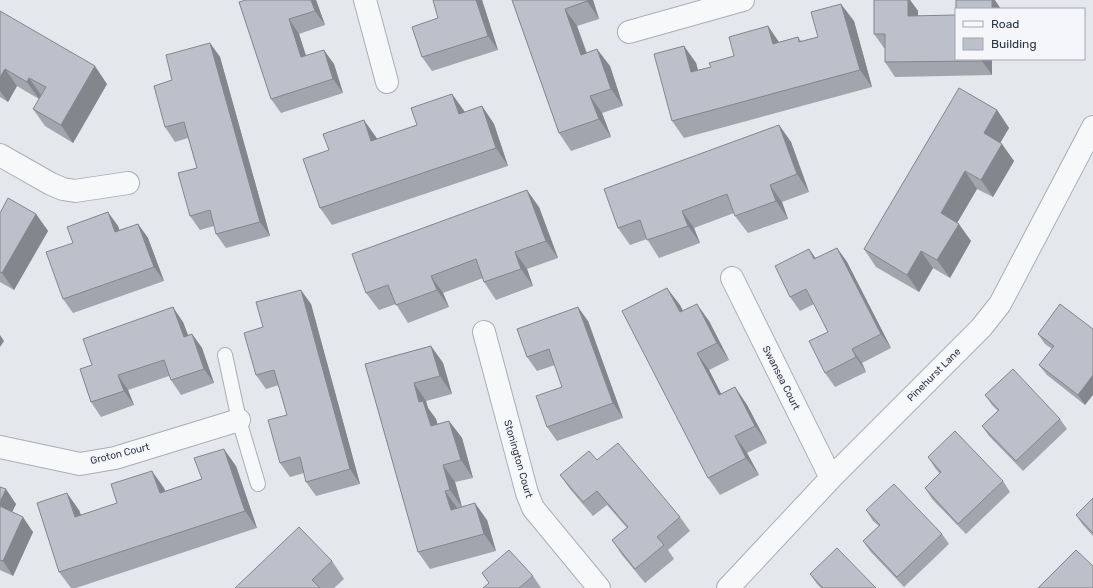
<svg xmlns="http://www.w3.org/2000/svg" width="1093" height="588" viewBox="0 0 1093 588" font-family="Rubik,sans-serif">
<rect width="100%" height="100%" fill="#e4e7ec"/>
<g fill="none" stroke-linecap="round" stroke-linejoin="round">
<defs>
<path id="lane" d="M225 355 239 420 258 484"/>
<path id="street" d="M365 0 387 82
M629 32 743 0
M0 155 51 184 63 189 75 191 128 183
M732 278 831 478
M484 332 527 493 533 508 599 588
M0 447 80 464 115 458 239 420
M728 588 831 478 981 328 1000 304 1093 127"/>
</defs>
<!-- lane casing -->
<use href="#lane" stroke="#a9aeb7" stroke-width="16"/>
<!-- street casing -->
<use href="#street" stroke="#a9aeb7" stroke-width="24"/>
<!-- lane -->
<use href="#lane" stroke="#f7f8fa" stroke-width="14"/>
<!-- street -->
<use href="#street" stroke="#f7f8fa" stroke-width="22"/>
</g>
<!-- wall -->
<path fill="#a1a5ae" d="M316 0 325 25 299 34 306 56 334 64 343 93 281 113 271 99 239 2Z
M482 0 498 50 432 71 422 57 438 18Z
M512 0H593L599 19 577 26 587 53 610 66 623 106 602 113 611 137 571 151 559 133Z
M874 0H910L918 11V15L956 59H992V75L895 77 885 62V48H884L874 34Z
M0 11 107 84 73 143 45 126 33 109 39 99 17 86 8 102 0 97Z
M854 21 872 87 684 138 672 121 684 46 696 63 698 70 711 67 734 56 768 26 779 42 798 37 801 41 818 37Z
M210 43 220 57 270 236 226 248 216 234 214 226 200 230 190 216 197 168 188 138 175 142 165 127 172 80Z
M452 94 465 112 482 106 494 124 508 166 332 225 320 208 329 150 376 137 377 139 417 125Z
M997 110 1009 128 1000 143 1014 161 993 197 977 189 957 223 971 241 950 278 933 268 919 292 876 267 864 249Z
M779 125 791 142 809 192 782 202 788 219 748 233 735 216 734 213 694 228 700 243 659 258 647 239 630 245 618 228Z
M539 207 558 258 527 269 533 286 496 300 484 282 483 278 443 293 449 307 408 323 396 304 379 310 366 293Z
M0 213 36 214 48 231 14 290 0 282Z
M138 224 148 238 164 281 73 313 63 299 118 226 119 230Z
M837 248 847 262 891 348 862 363 866 372 835 387 825 373 828 332 814 304 800 311 790 297 809 249 816 259Z
M311 304 360 484 316 496 306 482 304 473 290 477 280 463 287 415 279 385 266 389 256 375 263 327Z
M1060 304 1085 405 1047 375 1039 365 1052 349 1045 344 1038 334Z
M680 305 683 311 709 321 729 360 709 370 721 394 735 387 747 405 767 443 747 453 759 475 720 495 708 478Z
M588 321 623 418 557 441 547 427 562 387 555 365 537 371 527 357Z
M183 322 188 335 192 334 202 348 214 383 181 395 171 380 169 376 128 390 134 405 101 417 91 402 92 365Z
M431 346 443 363 452 394 426 401 428 408 436 419 437 424 449 421 462 438 473 478 455 482 462 507 487 520 496 551 430 569 418 552 365 364Z
M985 395 1060 419 1067 429 1023 471 989 436 982 426 998 411 992 405Z
M928 457 1003 481 1010 492 966 534 932 499 925 488 940 474 935 468Z
M597 460 680 517 690 531 668 550 674 559 645 583 622 555 612 540 627 528 607 505 593 516 570 489 560 475Z
M236 466 257 528 76 588H71L59 572 79 510 81 515 164 488 165 491 202 479Z
M0 487 16 504 12 512 33 532 13 576 0 570Z
M1093 498V536L1083 525 1076 515Z
M866 510 942 534 949 544 904 587 870 551 863 541 879 526 873 521Z
M332 561 344 579 334 588H235Z
M482 573 533 576 541 588H483L489 583Z
M810 574 876 588H821L817 584Z"/>
<!-- shaded-wall -->
<path fill="#83868d" d="M311 0H316L325 25 315 11Z
M476 0H482L498 50 488 36Z
M587 0H593L599 19 587 1Z
M908 0H910L918 11V30L908 16Z
M992 0H995L1001 9H992Z
M841 4 854 21 872 87 860 70Z
M565 9 577 26 593 72 581 55Z
M289 19 299 34 311 71 301 57Z
M768 26 780 44H773Z
M210 43 220 57 270 236 260 222Z
M684 46 696 63 703 89 691 72Z
M597 49 610 66 623 106 611 89Z
M324 50 334 64 343 93 333 79Z
M982 59H992V75L982 61Z
M95 66 107 84 73 143 61 125Z
M5 69 17 86 8 102 0 91V77Z
M29 78 41 95 39 99 27 82Z
M452 94 464 111 471 131 459 114Z
M590 96 602 113 611 137 599 119Z
M482 106 494 124 508 166 496 148Z
M997 110 1009 128 996 150 984 133Z
M364 120 376 137 383 158 371 141Z
M779 125 791 142 809 192 797 174Z
M1002 144 1014 161 993 197 981 180Z
M965 171 977 189 953 230 941 213Z
M770 185 782 202 788 219 776 201Z
M527 190 539 207 558 258 546 241Z
M682 211 694 228 700 243 688 226Z
M108 212 118 226 125 246 115 232Z
M36 214 48 231 14 290 2 273Z
M138 224 148 238 164 281 154 267Z
M959 224 971 241 950 278 937 260Z
M837 248 847 262 891 348 881 334Z
M809 249 819 263 814 259Z
M921 251 933 268 919 292 907 275Z
M515 252 527 269 533 286 521 269Z
M431 276 443 293 449 307 437 290Z
M667 288 680 305 692 330 680 312Z
M301 290 311 304 360 484 350 469Z
M697 304 709 321 729 360 717 343Z
M173 307 183 322 194 351 184 337Z
M578 307 588 321 623 418 613 403Z
M192 334 202 348 214 383 204 369Z
M0 335 4 341 0 347Z
M431 346 443 363 452 394 440 376Z
M852 349 862 363 866 372 856 357Z
M697 353 709 370 731 413 719 395Z
M118 375 128 390 134 405 124 391Z
M1093 375V395L1085 405 1078 395Z
M414 383 426 401 428 408 436 419 443 443 431 426 419 402Z
M735 387 747 405 767 443 755 426Z
M449 421 462 438 473 478 461 460Z
M735 436 747 453 759 475 746 458Z
M224 449 236 466 257 528 245 511Z
M443 465 455 482 462 507 450 490Z
M152 471 164 488 172 511 160 493Z
M6 489 16 504 8 520 0 508V502Z
M445 491 458 509 451 510Z
M67 493 79 510 88 534 75 517Z
M475 503 487 520 496 551 484 534Z
M23 517 33 532 13 576 3 561Z"/>
<!-- building -->
<path fill="#bbc0ca" stroke="#83868d" d="M246 0H311L315 11 289 19 301 57 324 50 333 79 271 99 239 2Z
M433 0H476L488 36 422 57 412 27 438 18Z
M512 0H587V1L565 9 581 55 597 49 611 89 590 96 599 119 559 133Z
M874 0H908V16L956 15V59H982V61L885 62V34H874Z
M956 0H992V9H956Z
M841 4 860 70 672 121 654 54 684 46 691 72 711 67 709 63 734 56 729 37 768 26 773 44 798 37 799 42 818 37 811 12Z
M0 11 95 66 61 125 33 109 46 87 29 78 27 82 5 69 0 77Z
M210 43 260 222 216 234 210 210 190 216 178 173 197 168 184 122 165 127 154 86 172 80 166 55Z
M959 88 997 110 984 133 1002 144 981 180 965 171 941 213 959 224 937 260 921 251 907 275 864 249Z
M452 94 459 114 482 106 496 148 320 208 303 159 329 150 323 134 364 120 371 141 417 125 411 108Z
M779 125 797 174 770 185 776 201 735 216 727 194 682 211 688 226 647 240 640 220 618 228 604 189Z
M527 190 546 241 515 252 521 269 484 282 476 259 431 276 437 290 396 305 388 285 366 293 352 254Z
M8 198 36 214 2 273 0 272V213Z
M108 212 115 232 138 224 154 267 63 299 46 252 73 243 67 227Z
M837 248 881 334 852 349 856 357 825 373 809 341 828 332 806 289 790 297 775 266 809 249 814 259Z
M667 288 680 312 697 304 717 343 697 353 719 395 735 387 755 426 735 436 746 458 708 478 622 311Z
M301 290 350 469 306 482 300 457 280 463 268 420 287 415 274 370 256 375 244 333 263 327 256 302Z
M1060 304 1093 329V375L1078 395 1039 365 1054 346 1038 334Z
M173 307 184 337 192 334 204 369 171 380 164 360 118 375 124 391 91 402 80 369 92 365 83 339Z
M578 307 613 403 547 427 536 396 562 387 549 349 527 357 517 329Z
M431 346 440 376 414 383 419 402 423 401 431 426 449 421 461 460 443 465 450 490 445 491 451 510 475 503 484 534 418 552 365 364Z
M1013 369 1060 419 1016 461 982 426 999 410 985 395Z
M955 431 1003 481 958 524 925 488 941 472 928 457Z
M618 443 680 517 657 537 664 545 635 569 612 540 628 527 597 491 583 502 560 475 589 451 597 460Z
M224 449 245 511 59 572 37 503 67 493 75 517 117 503 111 484 152 471 160 493 202 479 194 458Z
M894 484 942 534 897 577 863 541 880 525 866 510Z
M0 487 6 489 0 502Z
M1093 498V533L1076 515Z
M0 506 23 517 3 561 0 560Z
M299 527 332 561 312 580 320 588H235Z
M837 548 876 588H823L810 574Z
M509 550 533 576 519 588H483L489 583 482 573Z
M1076 550 1093 566V588H1038Z"/>
<g text-anchor="middle" dominant-baseline="central" stroke-width="3" stroke-linejoin="round" paint-order="stroke">
<!-- street labels -->
<g font-size="10" fill="#2b3445" stroke="#f4f6f9">
<text transform="translate(934 375) rotate(-45)">Pinehurst Lane</text>
<text transform="translate(781 378) rotate(63)">Swansea Court</text>
<text transform="translate(120 454) rotate(-14)">Groton Court</text>
<text transform="translate(518 459) rotate(74)">Stonington Court</text>
</g>
</g>
<!-- legend -->
<rect x="955" y="8" width="130" height="52" fill="#f4f6f9" stroke="#a4a8b1"/>
<rect x="963" y="21" width="20" height="6" fill="#f7f8fa" stroke="#a4a8b1"/>
<text x="991" y="28" font-size="12" fill="#2b3445">Road</text>
<rect x="963" y="38" width="20" height="12" fill="#bbc0ca" stroke="#a4a8b1"/>
<text x="991" y="48" font-size="12" fill="#2b3445">Building</text>
</svg>
